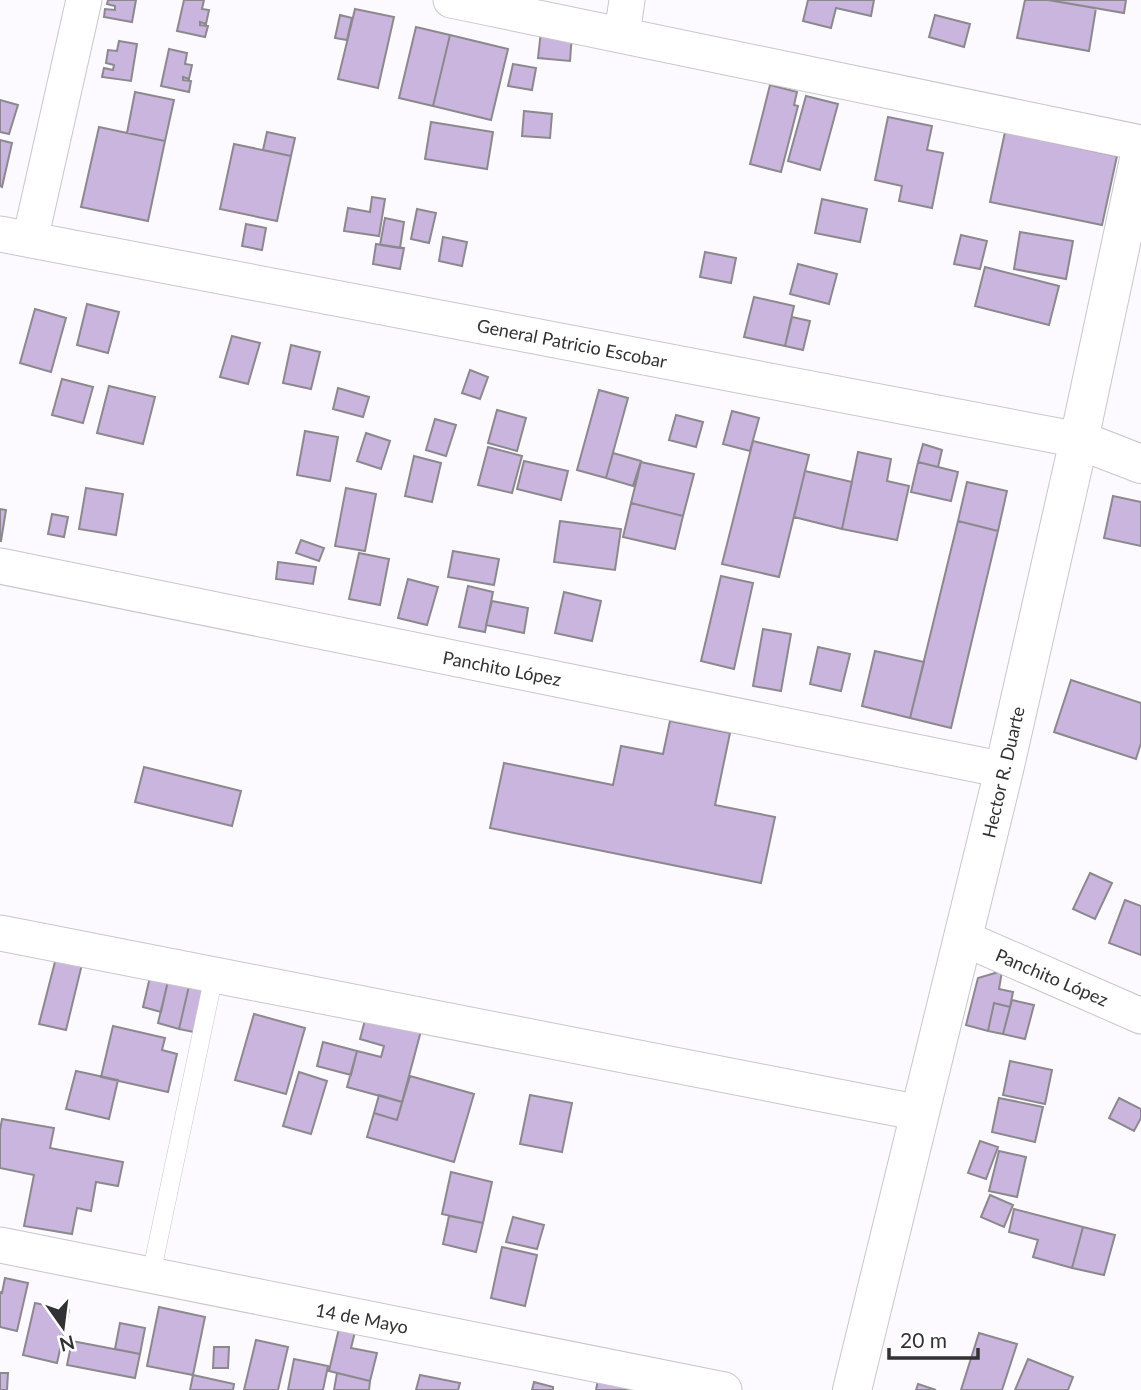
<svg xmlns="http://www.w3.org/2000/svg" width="1141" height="1390" viewBox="0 0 1141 1390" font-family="Lato,sans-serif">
<rect width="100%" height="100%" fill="#fcf9ff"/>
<!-- building -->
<path fill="#cab5df" stroke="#8c898e" stroke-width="2" d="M108 0H136L132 22 104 17 105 9 115 10V6L107 4Z
M184 0H204L202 9 209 10 206 24 200 22V25L208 26 205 37 177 31Z
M808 0H874L871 16 836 8 831 28 803 21Z
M1025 0H1048L1096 8 1089 51 1017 38Z
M1048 0H1126L1124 13Z
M355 9 394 17 378 88 338 79Z
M340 15 352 18 347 40 335 38Z
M935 15 970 24 964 47 929 37Z
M416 27 450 35 433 106 399 98Z
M541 31 572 34 570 61 538 58Z
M450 35 508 49 491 120 433 106Z
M119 41 137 44 131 81 102 77 104 68 113 70 114 65 106 63 108 50 117 51Z
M169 49 187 53 185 64 192 65 189 79 183 77V80L191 81 189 92 161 86Z
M513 64 536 68 532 90 508 86Z
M770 85 797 92 794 105 798 106 781 172 750 164Z
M135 92 174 100 165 141 127 133Z
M806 96 838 104 820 170 788 161Z
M0 100 18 105 9 134 0 132Z
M524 111 552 114 550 138 522 136Z
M888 117 932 126 927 150 943 153 932 208 899 201 902 186 875 180Z
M431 122 493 132 487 169 425 159Z
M99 127 165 141 148 221 81 207Z
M267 132 295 138 291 156 263 150Z
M1005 132 1117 156 1102 225 990 202Z
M0 140 12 143 2 187 0 186Z
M234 144 291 156 277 221 220 209Z
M372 197 385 199 379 236 344 231 348 208 370 212Z
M822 199 867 209 860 242 815 233Z
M417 209 436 213 429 243 411 239Z
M385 218 404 222 400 248 380 245Z
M246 224 266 228 262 250 242 246Z
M1020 232 1073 241 1066 279 1014 269Z
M961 235 987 241 980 269 954 264Z
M443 237 467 242 462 266 439 261Z
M376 244 404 248 400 269 373 264Z
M705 252 736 258 731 283 700 277Z
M798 264 837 274 829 304 790 294Z
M985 267 1059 286 1049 325 975 306Z
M754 297 794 306 785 346 744 337Z
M87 304 119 312 108 353 77 345Z
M35 309 66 318 51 372 20 363Z
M792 317 810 321 803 350 785 346Z
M232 336 260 343 248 384 220 377Z
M291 345 320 352 311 389 283 383Z
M470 370 488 377 480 399 462 393Z
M62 379 93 387 83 423 52 415Z
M109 386 155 397 143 444 97 433Z
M338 388 369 397 363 417 333 409Z
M599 390 628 398 606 478 577 470Z
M497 410 526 418 517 451 488 443Z
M732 411 759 418 750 451 723 444Z
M676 415 703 422 696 447 669 440Z
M435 419 456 425 446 456 426 450Z
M305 431 338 437 330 481 297 475Z
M366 433 390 441 381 469 357 461Z
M753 441 809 455 779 577 722 564Z
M923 444 942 450 938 467 918 462Z
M488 447 522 456 512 493 478 485Z
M858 452 891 459 887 481 909 486 897 540 842 529Z
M613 453 641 461 633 486 606 478Z
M414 456 441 463 432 502 405 496Z
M524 461 568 471 561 500 517 489Z
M641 462 694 474 683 516 631 503Z
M918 462 958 472 951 501 911 492Z
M805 471 852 482 842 529 794 517Z
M967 482 1007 491 998 531 958 521Z
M86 488 123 494 116 535 79 529Z
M346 488 376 494 365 551 335 546Z
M1113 496 1141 502V546L1104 538Z
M631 503 683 516 675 549 623 537Z
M0 509 6 510 1 541H0Z
M52 514 68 517 64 537 48 534Z
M560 521 621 529 615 570 554 562Z
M958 521 998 531 951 728 910 718Z
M301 540 324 548 319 561 296 553Z
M453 551 499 559 494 585 448 577Z
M359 553 389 559 380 605 349 599Z
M278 562 316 567 313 584 276 579Z
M721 576 753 583 734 669 701 661Z
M408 579 438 587 427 625 398 618Z
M468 586 493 592 485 632 459 627Z
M564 592 601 601 592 641 555 633Z
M492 601 528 608 524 633 486 625Z
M763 629 791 634 781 691 753 686Z
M818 647 850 654 841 691 810 684Z
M875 651 924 662 910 718 862 706Z
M1071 680 1141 703V743L1136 759 1054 732Z
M670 721 730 733 715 805 775 817 761 883 490 828 504 763 613 785 621 746 663 754Z
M144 767 241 791 232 826 135 802Z
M1090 873 1112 883 1095 919 1073 909Z
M1125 900 1141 906V955L1109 943Z
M57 954 83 960 66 1030 39 1024Z
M1002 971 999 989 1013 992 1010 1007 994 1003 988 1031 966 1025 978 978Z
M150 977 168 981 161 1012 143 1007Z
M168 981 189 986 179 1029 158 1023Z
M189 986 204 990 194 1032 179 1029Z
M1012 1000 1034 1005 1025 1039 1003 1034Z
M994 1003 1010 1007 1003 1034 988 1031Z
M254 1014 305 1028 286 1094 235 1080Z
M366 1016 421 1031 402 1102 347 1087 357 1051 381 1057 384 1046 360 1039Z
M113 1026 165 1038 162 1050 177 1054 168 1092 101 1077Z
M323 1042 357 1051 351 1075 317 1066Z
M1010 1061 1052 1070 1045 1104 1003 1095Z
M76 1071 118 1080 109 1119 66 1109Z
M299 1072 327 1081 311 1134 283 1126Z
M410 1076 474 1094 454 1162 367 1137 374 1113 397 1120Z
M379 1095 402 1102 397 1120 374 1113Z
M530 1095 572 1103 562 1152 520 1144Z
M999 1098 1043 1107 1035 1142 992 1132Z
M1119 1098 1141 1109V1118L1134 1131 1109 1118Z
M2 1119 54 1128 50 1148 123 1162 118 1186 96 1182 91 1211 77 1208 72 1234 24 1226 34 1175 0 1168V1130Z
M980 1141 998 1147 986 1179 968 1173Z
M999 1151 1026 1157 1017 1197 989 1191Z
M451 1172 492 1182 483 1223 442 1214Z
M990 1195 1013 1205 1004 1227 981 1217Z
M1014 1209 1083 1227 1072 1268 1033 1257 1038 1240 1009 1232Z
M449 1216 483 1223 476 1252 443 1244Z
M513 1217 544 1225 537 1249 506 1242Z
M1083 1227 1115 1235 1104 1275 1072 1268Z
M502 1247 537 1255 525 1306 491 1298Z
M5 1278 28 1283 17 1331 0 1327V1292L2 1293Z
M35 1303 69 1310 57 1363 23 1355Z
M159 1307 205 1317 193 1375 147 1366Z
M120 1323 145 1328 140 1354 115 1349Z
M340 1324 356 1328 351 1348 377 1353 370 1381 329 1371Z
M979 1333 1017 1344 1002 1390H961Z
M256 1340 288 1347 278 1390H244Z
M72 1341 140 1354 135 1378 67 1365Z
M214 1347H229L228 1368H213Z
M294 1359 328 1366 323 1390H288Z
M1028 1359 1073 1377 1068 1390H1015Z
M0 1373H8L7 1390H0Z
M337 1373 370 1381 369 1390H334Z
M599 1374 638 1390H596Z
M193 1375 234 1384 233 1390H190Z
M420 1375 460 1383 458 1390H416Z
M534 1382 553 1387V1390H532Z
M918 1384 936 1390H916Z"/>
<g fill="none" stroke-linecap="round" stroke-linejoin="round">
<defs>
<path id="service" d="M151 1275 214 975"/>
<path id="minor" d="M451 0 1141 143
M622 35 627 0
M0 234 1079 440
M30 240 84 0
M0 566 1004 770
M0 933 920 1113
M963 938 1141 1016
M0 1245 724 1390"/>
<path id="tertiary" d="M1079 440 1141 464
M852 1390 1004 770 1079 440 1141 150"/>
</defs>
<!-- service casing -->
<use href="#service" stroke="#c9c6cc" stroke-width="19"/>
<!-- minor casing -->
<use href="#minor" stroke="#c9c6cc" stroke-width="37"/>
<!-- tertiary casing -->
<use href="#tertiary" stroke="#c9c6cc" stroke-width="40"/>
<!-- service -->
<use href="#service" stroke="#fff" stroke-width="18"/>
<!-- minor -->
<use href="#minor" stroke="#fff" stroke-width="35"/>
<!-- tertiary -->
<use href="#tertiary" stroke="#fff" stroke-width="38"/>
</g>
<g text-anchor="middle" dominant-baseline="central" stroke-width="6" stroke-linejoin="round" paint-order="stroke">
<!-- street labels -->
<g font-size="18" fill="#323133" stroke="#fff">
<text transform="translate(572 343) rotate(11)">General Patricio Escobar</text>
<text transform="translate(502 668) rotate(11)">Panchito López</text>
<text transform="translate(1003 772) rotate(-77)">Hector R. Duarte</text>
<text transform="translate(1052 977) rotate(23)">Panchito López</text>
<text transform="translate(362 1318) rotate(11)">14 de Mayo</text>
</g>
</g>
<!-- north arrow -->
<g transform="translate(63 1327) rotate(166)" stroke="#ffffff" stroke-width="5" paint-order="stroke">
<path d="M0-5L12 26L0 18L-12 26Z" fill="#323133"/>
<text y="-10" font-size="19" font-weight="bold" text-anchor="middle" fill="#323133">N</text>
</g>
<!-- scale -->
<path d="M889 1348v10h89v-10" fill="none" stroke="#323133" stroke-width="3.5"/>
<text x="900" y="1348" font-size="21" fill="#323133" stroke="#ffffff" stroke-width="5" paint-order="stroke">20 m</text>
</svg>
